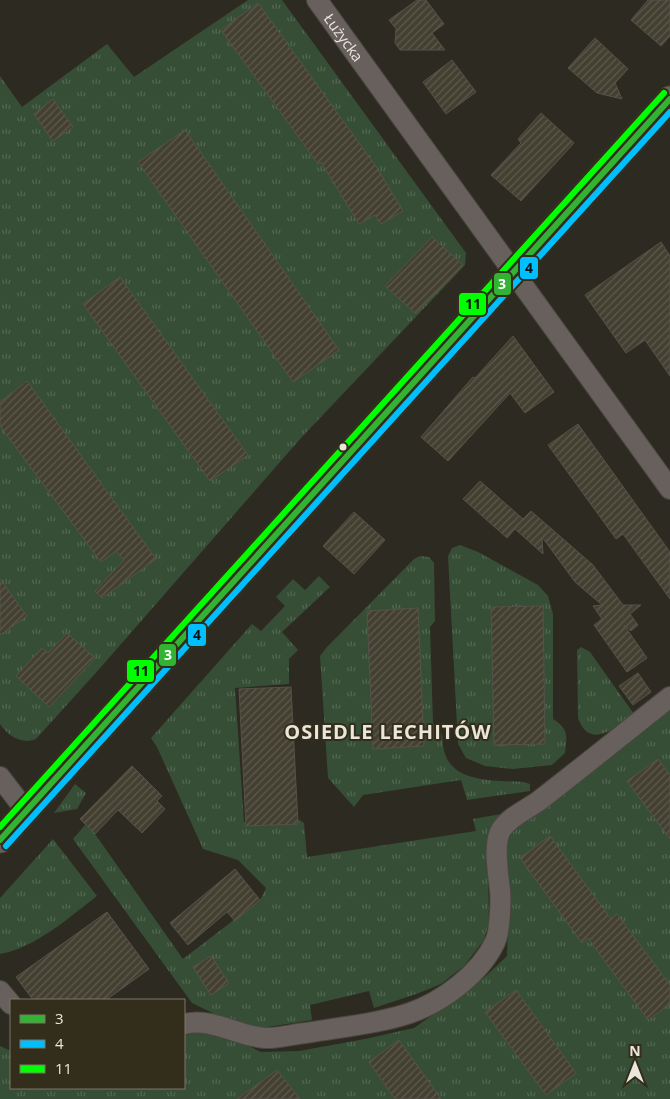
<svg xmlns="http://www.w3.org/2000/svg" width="670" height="1099" viewBox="0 0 670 1099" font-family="'Open Sans',sans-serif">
<defs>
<pattern id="grass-tufts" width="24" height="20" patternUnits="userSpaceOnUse" patternTransform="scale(1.25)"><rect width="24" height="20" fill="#364e35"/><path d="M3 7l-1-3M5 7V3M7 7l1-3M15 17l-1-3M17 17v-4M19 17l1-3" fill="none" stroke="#536852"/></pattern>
<pattern id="building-hatch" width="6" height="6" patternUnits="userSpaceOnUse" patternTransform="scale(1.25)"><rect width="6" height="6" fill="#433f31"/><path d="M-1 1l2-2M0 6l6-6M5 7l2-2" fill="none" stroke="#5e5b4e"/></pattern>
</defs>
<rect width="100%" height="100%" fill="#2d2a21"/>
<!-- grass -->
<path fill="url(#grass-tufts)" d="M248 0H282L466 253 465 265 301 438 101 667 36 739C22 745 8 736 0 724V76L22 107 107 44 134 77Z
M460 545 478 552 538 585 548 596 553 614V719C569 729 567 736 565 753L552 765 513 769 485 766 466 758 458 744 448 556 452 548Z
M420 556 429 557 434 563 435 621 430 627 433 723C447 735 440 738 445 754 455 784 498 780 524 782L530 784V791L467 800 461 780 363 795 354 807 328 778 320 656 327 647 414 559Z
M319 576 330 587 282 632 298 650 289 659V684L235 688 244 822 298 819 304 823 307 857 476 831 473 819 507 813 488 867 489 922 484 940 464 966 441 984 419 993 374 1008 369 991 310 1005 312 1020 255 1029 225 1019 192 1003 73 839 85 825 95 834 183 959 260 900 266 888 238 860 203 849 157 747 151 738 252 624 261 631 285 606 276 597 293 579 305 590Z
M581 647 590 652 634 714C616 727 590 751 578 718L577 650Z
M670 708V1099H0V1046L11 1051V1088H97L104 1089 107 1088H184V1036L199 1030 236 1040 261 1052 299 1051 365 1039 414 1028 460 996 487 975 507 956 508 929 504 851 511 834 528 819Z
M75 784 86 793 77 809 54 813Z
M53 839 97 896C68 918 37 947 0 954V898Z"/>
<!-- building -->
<path fill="url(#building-hatch)" stroke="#55524a" d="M417 0H426L444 24 432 33 445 50H400L395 43 396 29 389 20Z
M648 0H670V36L661 46 631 20Z
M258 3 377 168 403 211 381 224 375 215 359 224 321 162 318 164 221 30Z
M595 38 628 69 615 83 622 99 597 93 568 68Z
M452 60 476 92 446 114 423 82Z
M53 99 73 127 53 141 34 114Z
M541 113 574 143 521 201 491 175 521 143 518 139Z
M185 130 339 350 293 382 138 162Z
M432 237 463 265 416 314 385 286Z
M661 242 670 256V376L645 340 626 353 585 295Z
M120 277 248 455 210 481 83 304Z
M513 336 554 392 525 413 510 393 448 461 421 437 473 377 475 378Z
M27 381 156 559 102 598 95 591 124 560 116 551 101 562 0 426V402Z
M578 424 670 552V599L623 534 616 539 548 445Z
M480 481 523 519 531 511 593 565 623 605H641L630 614 638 625 631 631 624 625 647 658 627 672 594 625 602 619 593 606 602 605 575 582 542 537 543 554 515 529 507 538 463 499Z
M354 512 385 540 354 574 323 546Z
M0 579 27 616 0 635Z
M543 606 545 744 494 745 491 607Z
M418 608 424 746 373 749 367 611Z
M67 633 95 658 49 707 16 676 42 648 48 653Z
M638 673 651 692 633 705 619 686Z
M291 687 298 824 246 826 239 689Z
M658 759 670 775V839L627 781Z
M132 766 162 796 157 801 165 809 142 833 118 810 95 834 80 819Z
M550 836 611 919 617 914 670 985V1004L648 1020 588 938 582 943 520 858Z
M235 869 260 900 235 921 227 912 188 945 170 923Z
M107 912 149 969 106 1000H33L16 977Z
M211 956 229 983 211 995 193 967Z
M516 990 576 1073 546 1095 485 1012Z
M399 1040 429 1082 441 1099H395L369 1062Z
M277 1070 300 1099H237Z"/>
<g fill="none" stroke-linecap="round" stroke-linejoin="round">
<defs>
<g id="minor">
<path id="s1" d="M317 0 670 489"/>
<path d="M0 777 26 811"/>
<path d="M0 991 11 1004"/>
<path d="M184 1024C212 1017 237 1036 265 1038 277 1039 293 1034 306 1033 340 1027 377 1024 410 1013 442 1002 480 974 495 942 500 932 501 901 500 890 498 874 493 843 501 830 509 817 528 809 540 800 584 766 627 731 670 697"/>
</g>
<path id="tertiary" d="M0 840 670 99"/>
</defs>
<!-- minor casing -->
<use href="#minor" stroke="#4a4740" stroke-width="22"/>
<!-- tertiary casing -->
<use href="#tertiary" stroke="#4a4740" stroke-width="27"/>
<!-- minor -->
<use href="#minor" stroke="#67605c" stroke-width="20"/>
<!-- tertiary -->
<use href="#tertiary" stroke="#67605c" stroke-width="25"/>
<defs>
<path id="bus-1" d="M0 840 670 99"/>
<path id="bus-2" d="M6 846 670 112"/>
<path id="bus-3" d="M0 827 664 93"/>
</defs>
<!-- bus-1 casing -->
<use href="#bus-1" stroke="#332d1b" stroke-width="10"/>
<!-- bus-2 casing -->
<use href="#bus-2" stroke="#332d1b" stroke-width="10"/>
<!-- bus-3 casing -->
<use href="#bus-3" stroke="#332d1b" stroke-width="10"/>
<!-- bus-1 -->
<use href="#bus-1" stroke="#33b333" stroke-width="6"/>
<!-- bus-2 -->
<use href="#bus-2" stroke="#00bfff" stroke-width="6"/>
<!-- bus-3 -->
<use href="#bus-3" stroke="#0f0" stroke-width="6"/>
</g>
<!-- markers -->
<circle fill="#eae6db" stroke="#332d1b" stroke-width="2" cx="343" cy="447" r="4.5"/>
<g text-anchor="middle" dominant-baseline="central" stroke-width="4" stroke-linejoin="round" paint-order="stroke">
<!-- street labels -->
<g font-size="15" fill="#eae6db" stroke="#332d1b">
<text stroke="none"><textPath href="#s1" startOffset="46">Łużycka</textPath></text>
</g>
<!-- district labels -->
<g font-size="20" font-weight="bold" letter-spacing="1" fill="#eae6db" stroke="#332d1b">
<text x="388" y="731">OSIEDLE LECHITÓW</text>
</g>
</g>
<g stroke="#332d1b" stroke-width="2">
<rect x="519" y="256" width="20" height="24" rx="5" fill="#00bfff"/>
<rect x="493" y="272" width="19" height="24" rx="5" fill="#33b333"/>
<rect x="458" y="292" width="29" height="24" rx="5" fill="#0f0"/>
<rect x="187" y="623" width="20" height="24" rx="5" fill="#00bfff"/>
<rect x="158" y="643" width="19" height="24" rx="5" fill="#33b333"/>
<rect x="126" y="659" width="29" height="24" rx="5" fill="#0f0"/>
</g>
<g font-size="14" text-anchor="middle" font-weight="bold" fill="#fff">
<text x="502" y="289">3</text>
<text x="168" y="660">3</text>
</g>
<g font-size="14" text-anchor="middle" font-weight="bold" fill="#111">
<text x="529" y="273">4</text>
<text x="473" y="309">11</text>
<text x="197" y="640">4</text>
<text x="141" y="676">11</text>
</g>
<!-- legend -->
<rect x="10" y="999" width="175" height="90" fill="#332d1b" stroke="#7c7768"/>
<rect x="20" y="1015" width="25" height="8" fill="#33b333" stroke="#7c7768"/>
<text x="55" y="1024" font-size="15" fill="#eae6db">3</text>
<rect x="20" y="1040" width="25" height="8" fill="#00bfff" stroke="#7c7768"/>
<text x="55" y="1049" font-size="15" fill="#eae6db">4</text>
<rect x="20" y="1065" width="25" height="8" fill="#00ff00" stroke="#7c7768"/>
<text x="55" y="1074" font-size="15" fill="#eae6db">11</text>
<!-- north arrow -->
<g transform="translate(635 1064)" stroke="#332d1b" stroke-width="4" paint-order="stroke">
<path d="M0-4L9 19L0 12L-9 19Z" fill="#eae6db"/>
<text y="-8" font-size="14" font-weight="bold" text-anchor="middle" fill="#eae6db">N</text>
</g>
</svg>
